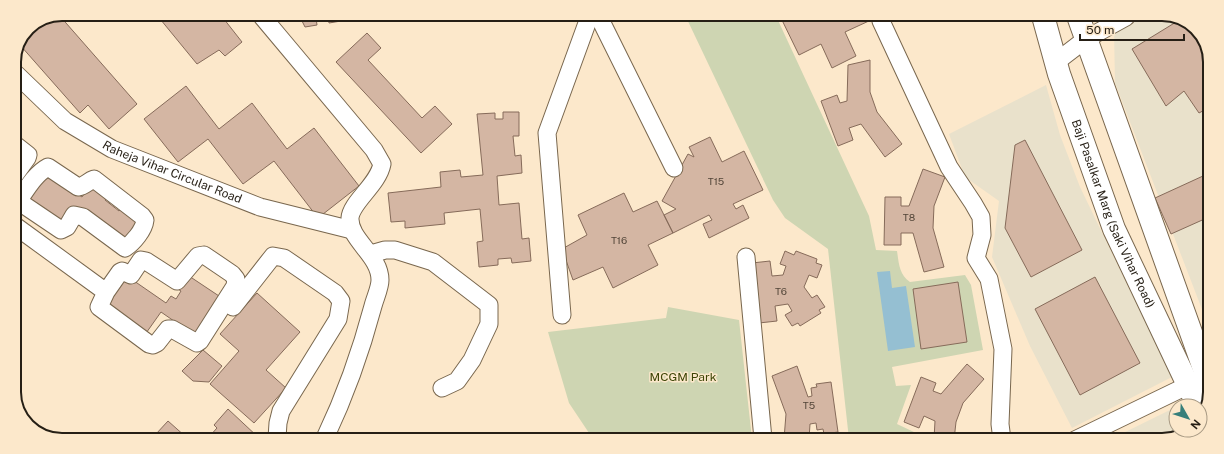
<svg xmlns="http://www.w3.org/2000/svg" width="1224" height="454" viewBox="0 0 1224 454" font-family="'Public Sans',sans-serif">
<rect width="100%" height="100%" fill="#fce8cb"/>
<!-- commercial -->
<path fill="#e9e1cb" d="M1142 17H1178L1200 33 1210 59 1208 325 1115 83 1114 31Z
M1046 85 1060 135 1080 187 1172 377 1072 428 1030 346 992 257 999 201 965 177 949 134Z
M1176 407V430H1190L1189 432 1162 440H1109Z"/>
<!-- green -->
<path fill="#ced5b2" d="M685 15 776 16 869 216 876 250 897 251C899 264 899 274 910 282L965 275 971 285 983 350 892 367 896 386 911 385 897 424 916 433 917 439H849L828 249 785 218 773 200Z
M668 307 739 320 752 439H593L569 403 548 332 666 318Z"/>
<!-- water -->
<path fill="#95bfd2" d="M890 271 892 288 906 286 915 347 888 351 877 272Z"/>
<!-- building -->
<path fill="#d4b6a3" stroke="#866b5a" d="M156 14H220L242 42 225 56 219 50 197 64Z
M59 15 137 104 109 129 88 105 80 113 20 45 28 28Z
M299 15H340L341 21 329 23 328 16 316 18 317 25 305 27Z
M780 16H869L871 20 845 32 856 56 832 68 821 44 799 55Z
M1181 19 1200 33 1210 59V107L1199 113 1184 91 1166 106 1132 49Z
M367 33 381 48 368 60 422 118 435 106 452 124 421 153 336 62Z
M870 60V92L877 112 902 144 885 157 861 124 849 128 853 140 838 146 821 101 837 95 840 103 847 101 848 65Z
M186 86 219 129 252 103 287 149 314 128 359 186 318 218 274 161 243 184 208 139 178 162 144 119Z
M503 112H519V136H513L515 156 521 155 522 173 497 176 499 205 519 203 522 239 529 238 531 261 512 263 511 258 498 259V265L479 267 477 242 483 241 480 209 444 213 445 224 405 228V221L391 222 388 193 441 187 440 172 460 170 461 177 483 175 477 114 495 113V119H503Z
M710 137 722 162 744 151 763 190 733 204 736 209 743 205 749 218 709 238 703 224 712 220 709 215 673 233 664 215 676 209 662 201 688 154 694 157 689 147Z
M1025 140 1082 250 1031 277 1005 228 1015 145Z
M923 169 945 177 934 206 933 228 944 267 924 272 913 233H901V245H884L885 197H901V206H909Z
M43 171 82 197 92 183 109 195 105 200 119 211 123 206 142 221 125 244 76 207 62 228 23 202Z
M1203 176 1209 190V217L1171 234 1155 198Z
M624 193 633 212 657 201 673 233 648 245 658 265 613 288 603 267 573 280 562 249 587 235 578 215Z
M785 251 794 255 796 251 817 259 816 263 822 265 817 278 809 275 804 287 812 298 817 295 825 307 819 310 821 313 800 326 798 323 792 326 785 315 792 311 788 304 775 306 777 321 759 323 752 263 770 261 772 276 783 275 786 266 780 264Z
M124 274 166 303 171 296 176 299 181 291 176 288 186 274 222 298 194 335 161 312 144 336 101 306Z
M1095 277 1140 363 1080 395 1035 309Z
M958 282 967 342 921 349 913 289Z
M257 293 300 332 266 370 286 388 254 423 210 384 239 351 220 334Z
M203 350 222 366 209 382 193 381 182 371Z
M967 364 984 379 963 403 956 422 954 440 934 439 935 421 924 416 919 428 904 422 921 377 936 383 933 391 941 394Z
M797 366 808 397 812 396 811 388 817 387 816 384 831 382 838 432 824 434 823 429 817 430 816 423 810 424 809 439H784L786 414 772 376Z
M228 409 259 438H208L217 428 214 425Z
M168 421 186 437V438H160L156 434Z
M561 433 562 439H536Z"/>
<g fill="none" stroke-linecap="round" stroke-linejoin="round">
<defs>
<g id="street">
<path d="M260 14 374 150 382 164C378 185 351 202 350 218 349 240 380 255 380 280 380 288 375 298 373 306 361 351 345 396 325 438"/>
<path d="M598 15 674 168"/>
<path d="M881 21 949 167 973 203 981 217 982 235 976 258 989 279 1003 349 1000 424 1002 440"/>
<path d="M1056 62 1086 39 1126 17"/>
<path id="s1" d="M14 72 65 121 112 149 260 207 352 230"/>
<path d="M14 144 28 155 27 158 14 176"/>
<path d="M14 207C24 194 33 175 48 167L78 187C85 186 88 181 94 179L142 216 145 220C144 230 133 243 125 248L83 217 74 215 67 227 61 230 18 201"/>
<path d="M14 225 106 292 120 272 122 271 131 275 141 260 146 261 177 281 198 256 204 255 232 274 236 279 235 286 200 341 197 343 172 329H168L157 343 153 345 149 344 99 307 106 292"/>
<path d="M371 254 385 250H395L433 262 489 305V324L472 360 457 381 442 388"/>
<path d="M746 257 763 439"/>
<path d="M233 307 273 256 284 258 335 293 341 301 338 319 281 411 278 423 277 438"/>
<path d="M562 315 547 133 590 15"/>
<path d="M1075 440 1199 380"/>
</g>
<g id="primary">
<path id="s2" d="M1043 16 1059 74 1114 229 1198 406"/>
<path d="M1078 16 1208 380"/>
</g>
</defs>
<!-- street casing -->
<use href="#street" stroke="#79674e" stroke-width="19"/>
<!-- primary casing -->
<use href="#primary" stroke="#79674e" stroke-width="24"/>
<!-- street -->
<use href="#street" stroke="#fff" stroke-width="17"/>
<!-- primary -->
<use href="#primary" stroke="#fff" stroke-width="22"/>
</g>
<g text-anchor="middle" dominant-baseline="central" stroke-width="3" stroke-linejoin="round" paint-order="stroke">
<!-- number labels -->
<g font-size="10" fill="#524538">
<text x="716" y="181">T15</text>
<text x="909" y="217">T8</text>
<text x="619" y="240">T16</text>
<text x="781" y="291">T6</text>
<text x="809" y="405">T5</text>
</g>
<!-- street labels -->
<g font-size="12" fill="#261f15" stroke="#fce8cb">
<text stroke="none"><textPath href="#s1" startOffset="190">Raheja Vihar Circular Road</textPath></text>
<text stroke="none"><textPath href="#s2" startOffset="210">Baji Pasalkar Marg (Saki Vihar Road)</textPath></text>
</g>
<!-- park labels -->
<g font-size="12" fill="#3d4506" stroke="#fce8cb">
<text x="683" y="377">MCGM Park</text>
</g>
</g>
<!-- crop -->
<path d="M0 0H1224V454H0ZM62 21H1162A41 41 0 0 1 1203 62V392A41 41 0 0 1 1162 433H62A41 41 0 0 1 21 392V62A41 41 0 0 1 62 21Z" fill="#fce8cb" fill-rule="evenodd"/>
<path fill="none" stroke="#261f15" stroke-width="2" d="M62 21H1162A41 41 0 0 1 1203 62V392A41 41 0 0 1 1162 433H62A41 41 0 0 1 21 392V62A41 41 0 0 1 62 21Z"/>
<!-- north arrow -->
<g transform="translate(1188 418) rotate(129)"><circle r="19" fill="#fce8cb" stroke="#a69882"/>
<path d="M0-3L7 15L0 10L-7 15Z" fill="#377f7a"/>
<text y="-6" font-size="11" font-weight="bold" text-anchor="middle" fill="#261f15">N</text>
</g>
<!-- scale -->
<path d="M1080 34v6h104v-6" fill="none" stroke="#261f15" stroke-width="2"/>
<text x="1086" y="34" font-size="12" fill="#261f15" stroke="#fce8cb" stroke-width="3" paint-order="stroke">50 m</text>
</svg>
